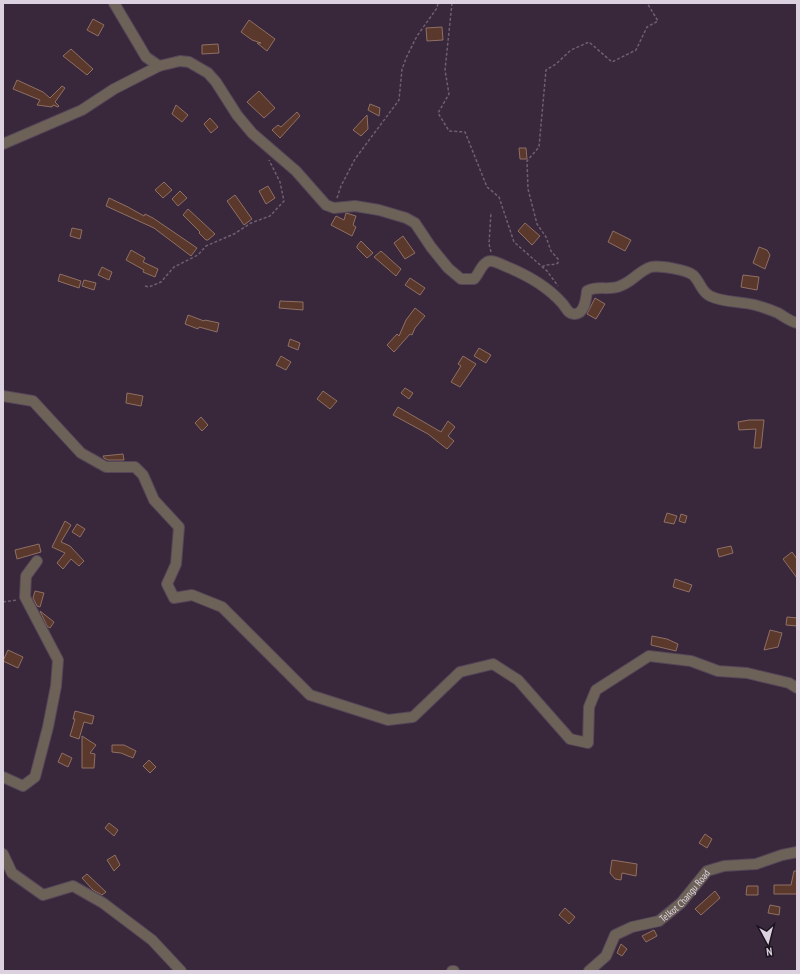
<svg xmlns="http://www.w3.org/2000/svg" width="800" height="974" viewBox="0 0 800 974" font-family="'PT Sans Narrow',sans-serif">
<rect width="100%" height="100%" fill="#39273c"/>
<!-- building -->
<path fill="#5a382b" stroke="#8f7065" d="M93 19 104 25 98 36 87 30Z
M249 20 275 39 267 51 257 43H261L252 40 241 32Z
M442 27 443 40 427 41 426 28Z
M218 44 219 53 202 54V45Z
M71 49 93 69 87 75 63 56Z
M17 80 43 92 50 98 62 86 65 88 55 102 59 106 58 107 53 105 52 107 37 105 40 100 13 89Z
M259 91 275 108 264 118 247 102Z
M370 104 380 108 379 116 368 110Z
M176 105 188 115 182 122 172 114Z
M297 112 300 116 280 138 272 130 278 125 281 127Z
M367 115 368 129 361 136 353 130Z
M210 118 218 127 211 133 204 124Z
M519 148H526L527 159H520Z
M164 182 172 190 163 198 155 190Z
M268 186 275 198 266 204 259 191Z
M180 191 187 198 178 206 172 199Z
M235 195 252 219 244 225 227 201Z
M109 198 128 207 144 216 145 214 153 218 197 248 191 256 154 228 106 206Z
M188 209 215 234 208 240H206L199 233 200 232 183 215Z
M346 213 356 216 353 225 356 227 352 236 331 225 336 216 344 220Z
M525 223 540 236 532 245 518 231Z
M72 228 82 230 80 239 70 236Z
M613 231 631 240 625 251 608 242Z
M403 236 415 253 405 259 394 243Z
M361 241 373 253 367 258 357 248V246Z
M759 247 767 250 770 255 765 269 753 263Z
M131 250 145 258 143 262 158 269 155 277 143 272 144 270 126 260Z
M381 251 401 269 396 276 374 257Z
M102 267 112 272 109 280 98 275Z
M60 274 81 281 79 288 58 281Z
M743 275 759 277 757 290 741 287Z
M410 278 425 288 420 295 405 285Z
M84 280 96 283 94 290 82 286Z
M595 298 605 304 596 319 587 314Z
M280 301 303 302V310L279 308Z
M415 308 425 316 415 328 412 335 410 334 394 352 387 345 397 334 399 336 406 320Z
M188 315 204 321 205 320 219 323 217 332 199 327 198 329 185 324Z
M290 339 300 343 298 350 288 346Z
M479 348 491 355 486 363 474 356Z
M281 356 291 362 286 370 276 365Z
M463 356 476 364 460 387 451 382 461 366 458 364Z
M405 388 413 393 409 399 401 393Z
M323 391 337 401 330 409 317 399Z
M127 393 143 396 141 406 126 403Z
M398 407 441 432 448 421 455 427 448 436 454 441 447 449 428 434 393 415Z
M201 417 208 425 202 431 195 423Z
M749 420H764L761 448H754L756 429 739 430 738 422Z
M123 454 124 460H108L104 458 103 456Z
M667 513 677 516 674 524 664 522Z
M681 514 687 516 685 523 679 521Z
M65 521 71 525 61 542 70 546 84 561 79 566 71 559 63 569 57 563 65 553 52 547Z
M77 524 85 529 80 537 72 532Z
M39 544 41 552 17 559 15 550Z
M731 546 733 553 719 557 717 549Z
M792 552 797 559V578L783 559Z
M675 579 692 585 689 592 673 587Z
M35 591 44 593 40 607 37 606 33 598Z
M40 611 54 622 50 628 47 626Z
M787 617 797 618V626L786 625Z
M770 630 782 633 778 647 764 650Z
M652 636 667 639 678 644 676 651 651 645Z
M8 650 23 657 18 668 3 661Z
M75 711 94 716 92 724 84 722 79 739 70 736 75 719H73Z
M82 736 96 745 90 753 95 754 94 768H82Z
M112 745H124L136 751 133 758 121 753 112 752Z
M62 753 72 758 68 767 58 762Z
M149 760 156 767 150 773 143 766Z
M109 823 118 830 114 836 105 828Z
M705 834 712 839 707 848 699 843Z
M115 855 120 865 114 871 107 860Z
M612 860 637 864 636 876 622 873 621 880 615 879 610 873Z
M794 871H797V894H774V885H791Z
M87 874 106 892 102 895 93 890 82 878Z
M747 886H758V895H746Z
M715 891 720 898 701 915 695 909Z
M770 905 780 907 779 915 768 913Z
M565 908 575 917 569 924 559 915Z
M654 930 657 936 646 942 642 936Z
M621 944 627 949 622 956 617 953Z"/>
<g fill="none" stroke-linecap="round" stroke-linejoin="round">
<defs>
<path id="minor" d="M3 144 82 110 114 89 159 66
M3 396 33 401 81 453 106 467H135L143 475 154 500 179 527 176 564 167 584 174 598 192 595 222 607 310 695 388 720 413 717 460 672 493 664 518 680 570 739 588 743 589 707 596 690 649 656 691 661 718 671 747 673 789 683 797 688
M3 777 23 786 35 777 48 727 56 686 58 660 25 597 26 576 37 561
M3 854 12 873 43 895 73 886 103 903 152 940 181 971"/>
<g id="tertiary">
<path d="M114 3 146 57 159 66 180 61 189 62 208 73 216 82 237 115 252 133 296 171 326 205 334 208 355 206 379 210 406 218 415 223 431 247 448 268 461 279H474C479 274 481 265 487 262 492 259 500 264 505 266 525 274 547 286 562 303 566 307 568 315 575 314 585 313 586 299 587 291 598 285 609 291 620 286 632 282 640 270 651 267 659 265 687 270 693 275 700 281 701 292 710 296 724 303 740 301 755 305 762 307 771 310 778 313 785 317 789 321 797 323"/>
<path d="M452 971H454"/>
<path id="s1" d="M589 971 606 956 615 935 632 927 659 921 681 903 707 871 724 866 756 864 782 855 797 852"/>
</g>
</defs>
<!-- minor casing -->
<use href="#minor" stroke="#564659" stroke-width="12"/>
<!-- tertiary casing -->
<use href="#tertiary" stroke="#564659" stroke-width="12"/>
<!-- path -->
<path stroke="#6f5f72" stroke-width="1.5" stroke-dasharray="3 2" stroke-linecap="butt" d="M452 3 445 70 449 94 438 113 449 131 465 132 487 187 499 197 514 242 547 271 558 286
M337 198 341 186 355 159 399 100 402 69 407 56 417 36 437 8 438 3
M491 252 489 244 491 212
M542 267C547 263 552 266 558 263V259L551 251 546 237 537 224 528 189 527 161 539 147 546 70 556 64 571 50 589 42 612 62 636 50 647 27 658 21 647 3
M145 286 149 287 161 282 174 267 198 255 206 246 234 234 251 223 270 216 284 201 280 182 269 160
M3 602 17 600"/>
<!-- minor -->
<use href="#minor" stroke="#6c6258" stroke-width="10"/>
<!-- tertiary -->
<use href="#tertiary" stroke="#6c6258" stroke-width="10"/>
</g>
<g text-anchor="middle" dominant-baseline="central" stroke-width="3" stroke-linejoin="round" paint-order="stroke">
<!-- street labels -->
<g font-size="10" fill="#dcd1de" stroke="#1b131d">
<text stroke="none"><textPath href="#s1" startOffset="128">Telkot Changu Road</textPath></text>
</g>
</g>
<!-- border -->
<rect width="800" height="974" fill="none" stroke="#dcd1de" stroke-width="8"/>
<!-- north arrow -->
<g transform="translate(768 942) rotate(173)" stroke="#1b131d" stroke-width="3" paint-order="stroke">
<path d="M0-3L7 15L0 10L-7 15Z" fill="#dcd1de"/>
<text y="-6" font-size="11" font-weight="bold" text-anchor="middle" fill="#dcd1de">N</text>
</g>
</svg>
